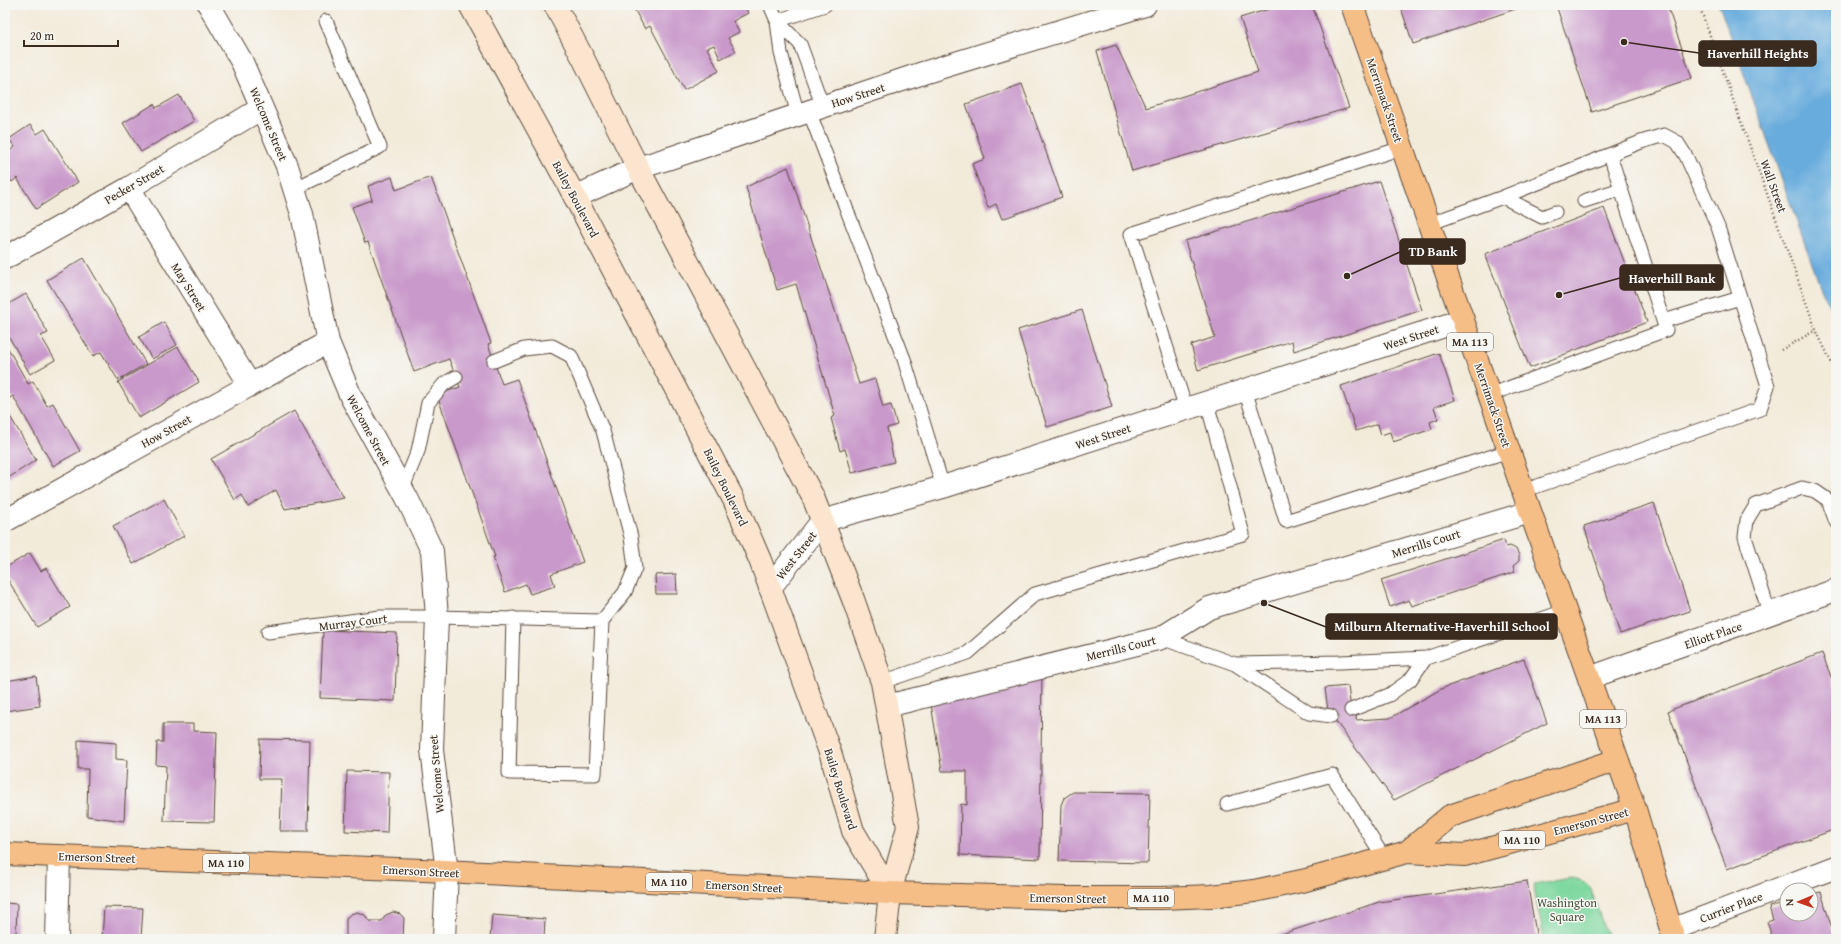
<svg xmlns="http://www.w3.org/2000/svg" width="1841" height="944" viewBox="0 0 1841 944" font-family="'Gentium Book Plus',serif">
<rect width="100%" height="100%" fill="#f6f6f2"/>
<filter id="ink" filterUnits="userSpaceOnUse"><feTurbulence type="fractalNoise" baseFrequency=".025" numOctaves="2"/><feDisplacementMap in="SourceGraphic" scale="8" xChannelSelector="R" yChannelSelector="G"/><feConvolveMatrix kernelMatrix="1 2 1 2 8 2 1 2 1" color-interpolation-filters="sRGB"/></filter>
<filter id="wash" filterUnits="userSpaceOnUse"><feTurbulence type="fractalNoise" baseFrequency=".012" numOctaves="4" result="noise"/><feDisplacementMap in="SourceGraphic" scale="16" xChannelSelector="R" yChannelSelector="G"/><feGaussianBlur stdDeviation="0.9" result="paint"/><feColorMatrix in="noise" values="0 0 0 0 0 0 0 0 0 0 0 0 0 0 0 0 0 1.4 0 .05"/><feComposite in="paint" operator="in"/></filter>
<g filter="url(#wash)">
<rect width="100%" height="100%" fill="#f3ebda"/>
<!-- green -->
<path fill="#7ed89f" stroke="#5c815e" d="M1572 878 1583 881 1590 887 1608 939H1544L1533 884Z"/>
<!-- water -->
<path fill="#67acdd" stroke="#516b7e" d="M1719 5H1836V322L1820 286Z"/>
<g id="blocks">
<!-- building -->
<path fill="#c999cb" d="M632 5H744L748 13 733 21 739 32 728 38 736 51 720 59 714 45 707 48 719 71 684 90 650 26 645 29Z
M1282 5H1312L1349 108 1132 171 1097 51 1116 45 1146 108 1258 72 1240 18Z
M1400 5H1527L1413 44Z
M1556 5H1667L1692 78 1592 112Z
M1022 84 1062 197 1002 219 996 204 988 208 972 164 985 159 966 104Z
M179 95 194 121 141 152 123 123 154 104 156 108Z
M30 125 37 134 45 129 78 182 36 209 17 178 12 182 5 171V154L15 147 9 139Z
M788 167 859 384 875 379 883 407 891 405 897 425 887 428 894 462 852 473 845 449 840 451 831 418 835 416 796 284 777 290 746 187Z
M392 177 396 190 431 177 491 343 488 344 502 384 517 379 583 562 551 574 555 586 530 594 526 584 505 592 493 557H495L437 395 460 387 449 359 414 372 368 242 365 243 352 207 372 200 368 186Z
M1379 181 1422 310 1294 351 1292 341 1198 370 1191 345 1215 337 1185 241Z
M1604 208 1647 322 1530 368 1485 254Z
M84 258 146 364 118 380 101 352 93 356 47 280Z
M26 294 48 333 41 336 55 360 30 374 5 330V306Z
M1082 310 1112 407 1047 427 1018 330Z
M164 322 177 345 152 359 139 337Z
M5 343 28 384 33 381 47 406 53 403 80 451 53 466 13 396 5 401Z
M178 347 199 382 139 418 118 382Z
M1439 353 1455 400 1434 407 1438 419 1430 422 1432 429 1393 442 1390 432 1381 435 1378 424 1356 431 1341 386Z
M5 408 36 460 5 480Z
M294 411 344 498 285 509 276 490 248 507 242 495 235 500 211 459Z
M164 499 184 536 133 564 113 526Z
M1654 503 1690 611 1620 634 1584 526Z
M1504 540 1506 547 1510 546 1516 549 1519 555V561L1513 566 1515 572 1412 606 1409 600 1390 607 1381 580Z
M30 553 41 571 46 568 70 607 37 627 5 575V568Z
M676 574 677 594H656L655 575Z
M323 630 397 633 395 701 320 698Z
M1822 653 1836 690V829L1727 869 1668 711Z
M1524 659 1547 723 1394 800 1328 711 1325 688 1348 686 1351 710 1357 711 1356 720 1390 718 1443 688Z
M1042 668 1040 859 960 855 961 804 967 805V771H942L931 704Z
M36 676 40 706 5 711V681Z
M163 724H193V731L217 732 214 822 164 821 166 766 156 765 157 742H163Z
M260 739 310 740 308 831H280L282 779H259Z
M78 740 116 743V759L127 760 124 821 87 816 88 769H78Z
M347 771 389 772 387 833 345 831Z
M1073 792 1150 793 1148 863 1059 861 1061 805 1064 798Z
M1527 881 1537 939H1251V938L1273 937 1379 902Z
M1821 892 1835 939H1773L1767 922 1773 920 1769 907 1787 902V914H1811V894Z
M5 903 17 904 16 935H5Z
M104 907 143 908 141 939H102Z
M357 912 365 915 369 921H382L386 915 393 912 400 914 404 918 403 939H346V918L351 914Z
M492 915 545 919 544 939H490Z"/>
</g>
</g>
<g filter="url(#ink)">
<use href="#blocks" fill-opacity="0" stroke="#57473a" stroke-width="1"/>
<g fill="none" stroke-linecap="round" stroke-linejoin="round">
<defs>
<path id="lane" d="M770 5 777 21 825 5
M777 21 800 44 823 107
M777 21 781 53 798 115
M809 111 904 359 943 487
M1610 155 1621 189
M294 189 380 147 326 21
M1503 197 1641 142 1664 135 1677 142 1686 156 1718 227 1768 386 1760 409 1523 491
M1429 224 1503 197 1542 217 1555 212
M1664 321 1740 298
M494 361 524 349 552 346 571 356 603 431 631 537 635 568 625 592 602 621 595 774 509 773 513 618
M1245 390 1286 521 1509 451
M1489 395 1666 330 1621 189 1584 201
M1186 409 1131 234 1402 148
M402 490 418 451 428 403 444 384 456 377
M1770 615 1745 537 1747 520 1756 505 1802 488 1815 491 1828 500 1836 522
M268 632 380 617H437L602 621
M1161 638 1235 664 1340 662 1426 658 1565 611
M1235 664 1309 713 1331 716
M882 682 968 653 1035 594 1243 534 1207 403
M1351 710 1389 695 1410 680 1426 658
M1227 804 1332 775 1384 858"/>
<path id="street" d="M209 5 242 62 287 166 302 214 328 342 351 397 407 498 432 551 437 617 432 750 447 872 444 939
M129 188 250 385
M575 197 638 168 670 158 923 73 1145 5
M5 258 129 188 262 108
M5 521 328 342
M770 588 822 521 943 487 1463 320
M1589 678 1836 590
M887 706 1161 638 1209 608 1530 512
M1671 930 1836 867
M57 939 59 856"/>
<path id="secondary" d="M470 5 568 184 734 500 760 560 831 755 853 831 890 893
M555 5 584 60 638 168 813 497 853 599 882 682 908 827 890 893 885 939"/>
<path id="primary" d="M1352 5 1635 809 1674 939
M1407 852 1450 816 1617 760
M5 854 423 870 890 893 1065 898H1162L1211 896 1254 891 1306 880 1407 852 1465 855 1635 809"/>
</defs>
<!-- lane casing -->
<use href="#lane" stroke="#57473a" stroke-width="15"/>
<!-- street casing -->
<use href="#street" stroke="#57473a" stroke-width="24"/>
<!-- secondary casing -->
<use href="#secondary" stroke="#57473a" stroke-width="24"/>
<!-- primary casing -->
<use href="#primary" stroke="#57473a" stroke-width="24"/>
<!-- path -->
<path stroke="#57473a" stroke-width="2.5" stroke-dasharray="1 3" stroke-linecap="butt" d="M1699 5 1816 330 1836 372
M1781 350 1816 330"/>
<!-- lane -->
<use href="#lane" stroke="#fff" stroke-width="13"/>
<!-- street -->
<use href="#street" stroke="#fff" stroke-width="22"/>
<!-- secondary -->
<use href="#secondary" stroke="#fbe5cf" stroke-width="22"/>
<!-- primary -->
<use href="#primary" stroke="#f6be87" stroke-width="22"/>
</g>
</g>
<g text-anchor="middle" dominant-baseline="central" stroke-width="3" stroke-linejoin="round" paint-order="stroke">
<!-- shield labels -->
<g fill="#f6f6f2" stroke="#73675e" stroke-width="1">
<rect x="1447" y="333" width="46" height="18" rx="3"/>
<rect x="1580" y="710" width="46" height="18" rx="3"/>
<rect x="1499" y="831" width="46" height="18" rx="3"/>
<rect x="203" y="854" width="46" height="18" rx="3"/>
<rect x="646" y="873" width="46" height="18" rx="3"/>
<rect x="1128" y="889" width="46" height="18" rx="3"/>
</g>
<g font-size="11" font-weight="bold" fill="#3b2a1e">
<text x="1470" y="342">MA 113</text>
<text x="1603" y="719">MA 113</text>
<text x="1522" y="840">MA 110</text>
<text x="226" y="863">MA 110</text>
<text x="669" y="882">MA 110</text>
<text x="1151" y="898">MA 110</text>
</g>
<!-- street labels -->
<g font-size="12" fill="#3b2a1e" stroke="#f6f6f2">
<text transform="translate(858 95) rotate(-18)">How Street</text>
<text transform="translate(1385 100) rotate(71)">Merrimack Street</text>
<text transform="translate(269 124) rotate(67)">Welcome Street</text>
<text transform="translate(134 184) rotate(-30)">Pecker Street</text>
<text transform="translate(1774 186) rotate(70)">Wall Street</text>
<text transform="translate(576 199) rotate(62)">Bailey Boulevard</text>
<text transform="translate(189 287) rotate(58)">May Street</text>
<text transform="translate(1411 337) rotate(-18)">West Street</text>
<text transform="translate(1493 405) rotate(71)">Merrimack Street</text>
<text transform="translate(369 430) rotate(62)">Welcome Street</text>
<text transform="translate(166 431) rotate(-29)">How Street</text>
<text transform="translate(1103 436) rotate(-18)">West Street</text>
<text transform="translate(726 487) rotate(64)">Bailey Boulevard</text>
<text transform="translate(1426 543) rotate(-17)">Merrills Court</text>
<text transform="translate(796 555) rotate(-52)">West Street</text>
<text transform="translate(353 622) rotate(-7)">Murray Court</text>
<text transform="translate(1713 635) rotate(-19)">Elliott Place</text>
<text transform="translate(1121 648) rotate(-14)">Merrills Court</text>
<text transform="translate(436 774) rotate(-95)">Welcome Street</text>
<text transform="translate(841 789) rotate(73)">Bailey Boulevard</text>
<text transform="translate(1591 821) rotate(-15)">Emerson Street</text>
<text transform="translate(97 857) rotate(2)">Emerson Street</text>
<text transform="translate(421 871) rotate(3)">Emerson Street</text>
<text transform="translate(744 886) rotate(3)">Emerson Street</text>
<text transform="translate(1068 898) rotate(1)">Emerson Street</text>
<text transform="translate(1731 907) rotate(-21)">Currier Place</text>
</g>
<!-- park labels -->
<g font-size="12" fill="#4c563e" stroke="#f6f6f2">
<text x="1567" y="902">Washington<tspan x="1567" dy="14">Square</tspan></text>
</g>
</g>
<!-- callouts -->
<path fill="none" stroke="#3b2a1e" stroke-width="1.5" d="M1624 42L1699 53M1347 276L1400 252M1559 295L1620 278M1264 603L1326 627"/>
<g fill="#3b2a1e" stroke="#f6f6f2" stroke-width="1.5">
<circle cx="1624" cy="42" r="4"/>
<circle cx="1347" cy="276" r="4"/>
<circle cx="1559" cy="295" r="4"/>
<circle cx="1264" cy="603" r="4"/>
</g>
<g fill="#3b2a1e" stroke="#3b2a1e" stroke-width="1.5">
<rect x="1699" y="41" width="117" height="25" rx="4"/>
<rect x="1400" y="239" width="65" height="25" rx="4"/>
<rect x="1620" y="265" width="103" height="25" rx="4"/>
<rect x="1326" y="614" width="231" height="25" rx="4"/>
</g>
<g font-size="13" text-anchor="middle" font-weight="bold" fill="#fff">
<text x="1758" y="58">Haverhill Heights</text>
<text x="1433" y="256">TD Bank</text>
<text x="1672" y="283">Haverhill Bank</text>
<text x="1442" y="631">Milburn Alternative-Haverhill School</text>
</g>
<!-- margin -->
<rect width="1841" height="944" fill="none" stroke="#f6f6f2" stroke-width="20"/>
<!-- north arrow -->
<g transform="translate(1799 902) rotate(268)"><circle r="19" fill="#f6f6f2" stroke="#aba49d"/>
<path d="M0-3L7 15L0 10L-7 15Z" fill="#c8321e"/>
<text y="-6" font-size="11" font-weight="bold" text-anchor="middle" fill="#3b2a1e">N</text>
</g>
<!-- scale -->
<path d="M24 40v6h94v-6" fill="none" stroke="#3b2a1e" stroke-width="2"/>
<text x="30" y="40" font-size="12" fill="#3b2a1e" stroke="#f6f6f2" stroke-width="3" paint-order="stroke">20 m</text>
</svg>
